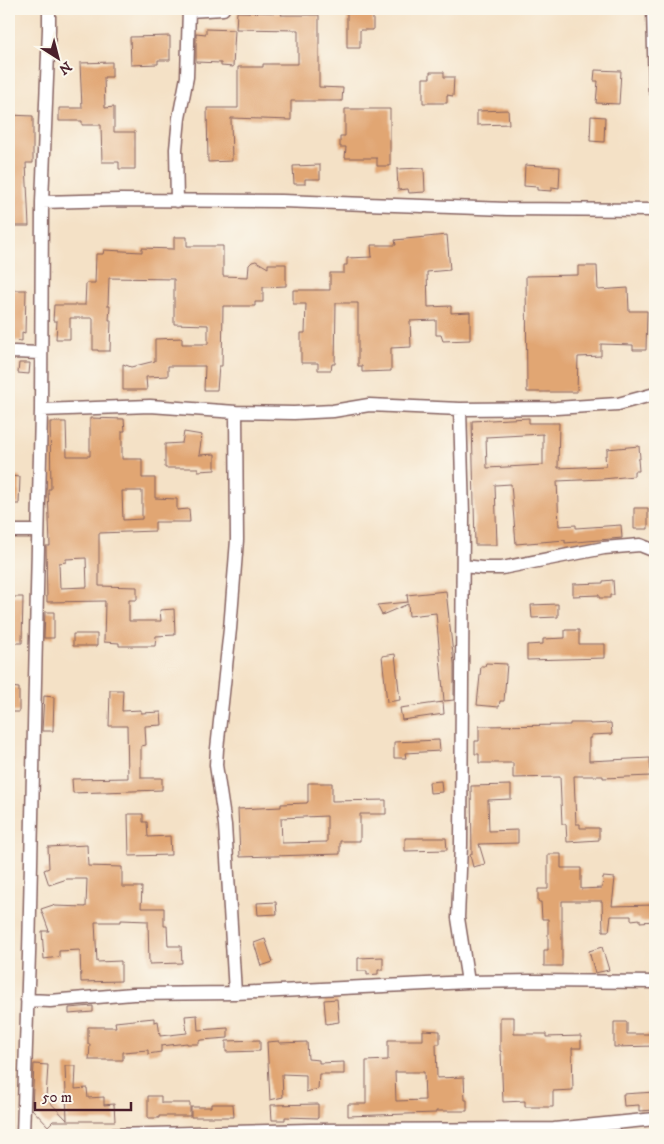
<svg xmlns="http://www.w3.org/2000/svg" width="664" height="1144" viewBox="0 0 664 1144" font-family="'IM FELL DW Pica',serif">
<rect width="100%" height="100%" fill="#fbf7ec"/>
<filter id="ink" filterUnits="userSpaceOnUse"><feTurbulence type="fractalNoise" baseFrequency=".02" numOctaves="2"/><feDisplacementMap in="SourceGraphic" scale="10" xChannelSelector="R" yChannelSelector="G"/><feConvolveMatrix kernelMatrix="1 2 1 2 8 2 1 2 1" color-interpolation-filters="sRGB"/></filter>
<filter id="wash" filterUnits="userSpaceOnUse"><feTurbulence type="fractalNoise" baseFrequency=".0096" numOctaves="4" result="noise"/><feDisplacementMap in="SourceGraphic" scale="20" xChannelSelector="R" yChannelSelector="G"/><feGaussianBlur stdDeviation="1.12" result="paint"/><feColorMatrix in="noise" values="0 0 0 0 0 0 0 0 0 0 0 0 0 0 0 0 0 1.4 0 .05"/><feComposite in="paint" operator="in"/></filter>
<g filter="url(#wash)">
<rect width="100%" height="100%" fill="#f4e1c6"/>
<g id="blocks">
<!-- building -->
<path fill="#e1a673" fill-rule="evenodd" d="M347 9H373V30H360V48H347Z
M237 12 282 13 281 15H319V87L343 88 342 101H291V120L231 118 232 161 208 162 207 108H238V67H263V64H298V30L236 29Z
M206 29 235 30 233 67 221 66V63L196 62V33L206 34Z
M170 36V60H158V64L131 65 130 37Z
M112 62V77H104L105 108 114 107V132H135V169H119V162H102L101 125H82V121H59V108H82L80 63Z
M595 70 621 71 619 104 596 103 598 81H594Z
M430 72H444V77H454L453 96 447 95V103H423V78H430Z
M345 109H390V166H377V158H345L346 147H340V136H345Z
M508 110 509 124 477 125V111Z
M9 115 33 116V163H26L29 226H9V150H12V129H9Z
M591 116 605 117 604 142 590 141Z
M320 165V179H305V184H294L293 166Z
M525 165 560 167 559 188 552 187V191L537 190V187L524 186Z
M424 168 425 192 409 193 408 189 398 190 397 169Z
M447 235 450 270 427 272 428 307 451 306V313L470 312V340L443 341 441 335H436V320L410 321 411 347 391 348V371L362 372V366H358V303H336L335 364H332L331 370H318V363H301V333H305L306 304H293V290H330V273H344V265H347V258L372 257 371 245H396L395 240Z
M174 237H187V246H223V276L248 277 249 265 252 262 256 261 268 268V264H286V286L263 287V302H255V306H223L222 366H219L217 390H204L205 366H168V376L146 377 147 390H123V364L131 367 155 361V339L182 338V344H208V325L174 324V279L109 278 108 306H110L109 320H111L110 351H98V350H93V318H70V339H56L57 321H53L54 305H85L86 283H95L96 254H103L104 250 142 252V248L174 249Z
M578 266H597L598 290 628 288 629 311H647L646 350H633V345L601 344V356L578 357 577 392H527L526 276 578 275Z
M9 290H26L25 333 22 332V341L9 340Z
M19 363H30L29 374 18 373Z
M90 418 124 419 125 431H122V459H142V478H155V498L177 499V510L189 509 190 522H155V531L99 533V586L137 587V600H129V621H161L160 610 174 609 175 635 156 636 155 646H119V643L104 642 105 601 47 602 46 546H50L48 489H51L50 422H66L67 456H90ZM122 491H142V519L123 520ZM86 558 87 587 60 588 59 563 66 562V559Z
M529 418V423H559L558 468 606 466 605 455H607V449L639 446 640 459H638L639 471H634V476L603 479 557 481 559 526 576 525V528L621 525 622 538 565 543V540L516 544 511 484 495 485 497 545H475L472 421ZM543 434V465L487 468 486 437Z
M184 432 202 435 199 455 215 454V470L198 471V468H165V444L182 443Z
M9 476 20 477 19 504H9Z
M634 508H648V529H634Z
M613 580 614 595H610V598H599V595L573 596V584L603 583V581Z
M446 591 454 663V700L444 701 436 613 409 616 408 604 382 615 377 605 408 602 407 595Z
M9 597H23L22 643H9Z
M558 604V617L532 618 531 605Z
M45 612H54V638H44Z
M565 630H579V644H605V658L527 660V645L543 644V639L565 638Z
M73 634H97V646H73Z
M395 654 400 700 387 702 382 656Z
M486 663 507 664 504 701H500L499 707 477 705 481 666H485Z
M9 687 19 688V712H9Z
M110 690H123L122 711 141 710V713L161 712 162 725 145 726 146 745 141 746V778H162V790L73 793 72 779 128 778 127 726H109Z
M44 696 54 697 53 731H42Z
M443 702 444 714 402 720 400 708Z
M570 723H590V724L611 723 612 734 591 735V738H589V761L650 758 651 776 603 778V776H574L576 824H580V828H599V840L567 842 566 824H562L560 777 513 778V763H479V754H475V741H479V726L570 725Z
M439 740 440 751 405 753 406 758H394V742Z
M441 781 442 792 430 793 429 782Z
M308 783H332V801L386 800V814H360V841H340V854L240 857 238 809 281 807V804L307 803V802H308ZM327 816V842L282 843 281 818Z
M511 785V799L488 800 489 831 518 830V843L479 844 485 864 473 867 470 855 472 854 471 786Z
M128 814H143V822H147L148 837 170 836 171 855 129 856Z
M405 838H446L447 850 405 851Z
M87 845 88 866 122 867V887H142L141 908H164V926H167L168 946H181L182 963 149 964 148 921 121 920V922H95L97 962 121 961V981L81 982 80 950 59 951V957L44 959 42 931H49L41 909 53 905 54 906 86 907 87 879H67L49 885 44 870 49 868 48 847Z
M548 854H561V868H581V889L602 888 603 877 615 878 612 906 655 905V921L640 922V919L631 920V916H611L609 931H603L602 901H562V966H544V950H548V919H542L541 902H538V889H548Z
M276 902 277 914 258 915 257 903Z
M265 939 273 962 261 966 254 943Z
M602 947 609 970 595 973 589 951Z
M383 957V970H378V974L367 975V971H358V958Z
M337 999 339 1022 326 1024 324 1000Z
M93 1006V1012L69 1014V1008Z
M197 1015 198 1030 228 1028V1038L201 1040 199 1041V1044H187V1043L161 1046V1052L148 1054V1050L123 1052V1060H89L90 1044H88V1027H116L115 1022 154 1018V1022L158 1021 160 1036 187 1033 185 1016Z
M500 1017H514V1034H546V1037L581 1036V1048H572L573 1090 553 1091V1107H525V1101L503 1102 501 1051H500Z
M614 1022H627V1034H655V1046L614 1047Z
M423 1030 440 1031V1044H436L437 1078 464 1077 465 1100H467V1111H436V1113L348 1116V1104H366V1061L388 1060V1040H423ZM395 1072H424L425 1100 396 1101Z
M260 1040V1051L226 1052V1041Z
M279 1041V1043L307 1042 308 1059 319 1060V1063L344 1062V1074H319L318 1089 306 1092V1075L282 1074 283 1097 270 1100 267 1042Z
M34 1064 48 1065 46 1098 67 1120 65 1066H76L75 1089 87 1088 88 1098 104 1097V1105L114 1104 115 1121H53L48 1126 32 1109Z
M655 1092V1110L639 1111V1105L624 1106 623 1094Z
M148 1096H161V1103H190V1116H159V1118H148Z
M211 1104H233L234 1117H191V1107H211Z
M318 1104V1118L285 1117V1120H272L271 1105Z"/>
</g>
</g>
<g filter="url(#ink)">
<use href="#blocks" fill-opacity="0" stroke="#866361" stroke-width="1"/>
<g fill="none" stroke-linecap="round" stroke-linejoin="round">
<defs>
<path id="street" d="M653 9 655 90
M189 11 223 9
M177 201 176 149 179 118 187 77 189 9
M42 202 119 200 282 201 507 209 655 210
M9 353 14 352 40 353
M460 409 463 515 461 845 458 918 468 982
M41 410 150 406 236 412 294 413 333 411 369 405 460 409 556 408 618 404 655 394
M9 531H37
M463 566 482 568H502L604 548 640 545 655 551
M235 993 225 825 216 765 217 749 230 629 237 540 236 412
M27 1000 50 1001 133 994 235 993 468 982 532 981 655 982
M23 1135 29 954 41 410 42 202 49 29V9
M112 1135 310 1130 554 1129 655 1119"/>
</defs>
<!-- street casing -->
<use href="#street" stroke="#866361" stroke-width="15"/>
<!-- street -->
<use href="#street" stroke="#fff" stroke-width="12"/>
</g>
</g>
<!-- margin -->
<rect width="664" height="1144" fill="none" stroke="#fbf7ec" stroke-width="30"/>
<!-- north arrow -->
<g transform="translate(58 58) rotate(144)" stroke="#fbf7ec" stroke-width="4" paint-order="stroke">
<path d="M0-4L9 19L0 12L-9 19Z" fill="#4a1f2b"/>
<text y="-8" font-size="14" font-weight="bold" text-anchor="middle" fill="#4a1f2b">N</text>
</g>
<!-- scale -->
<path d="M35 1102v8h96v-8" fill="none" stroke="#4a1f2b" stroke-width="2.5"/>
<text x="42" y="1102" font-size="15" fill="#4a1f2b" stroke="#fbf7ec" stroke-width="4" paint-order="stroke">50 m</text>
</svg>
